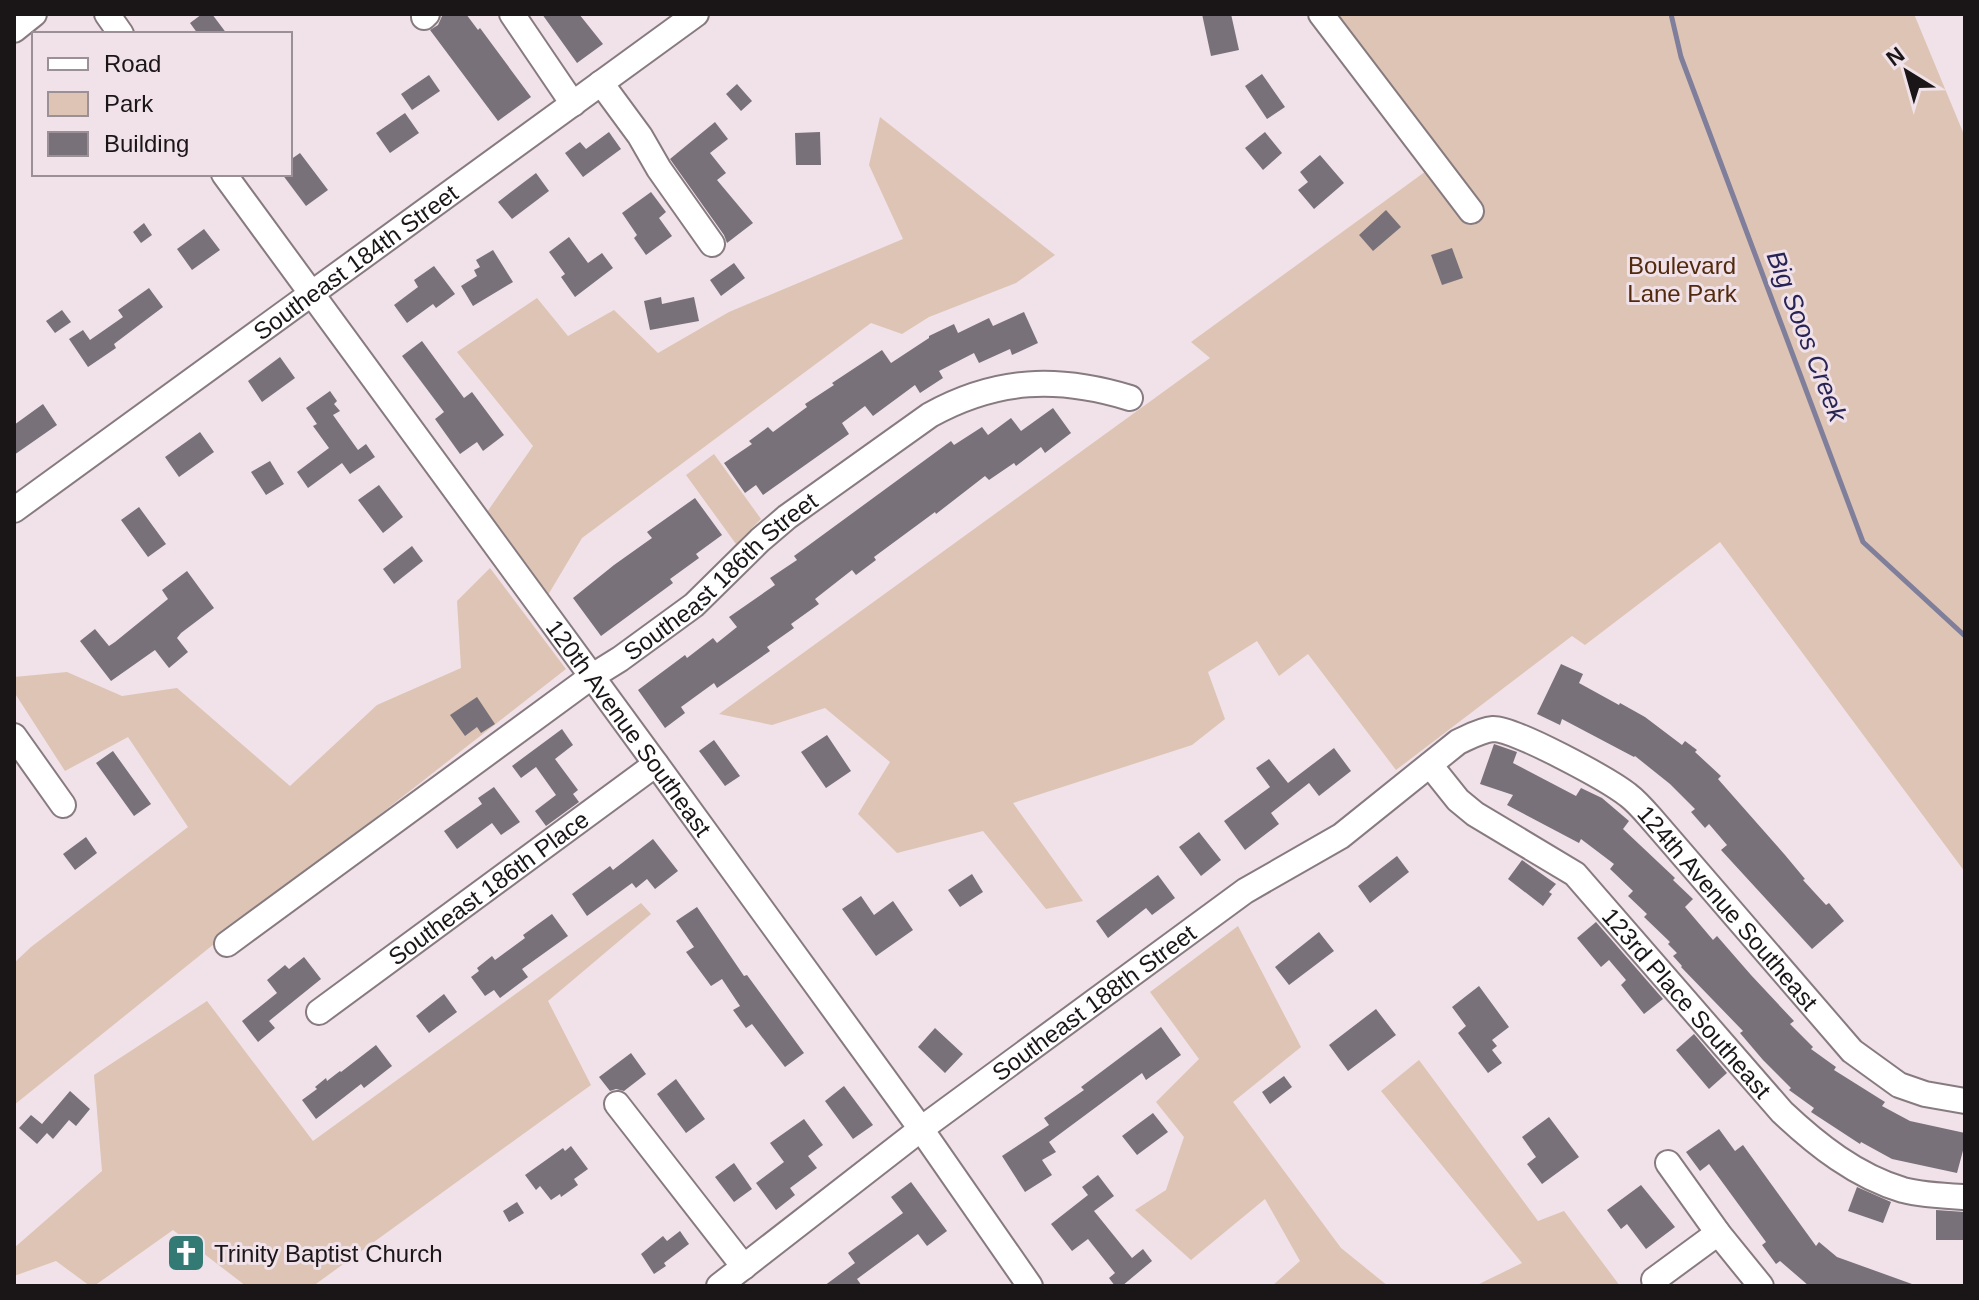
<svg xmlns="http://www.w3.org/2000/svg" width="1979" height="1300" viewBox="0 0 1979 1300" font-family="Arial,sans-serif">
<rect width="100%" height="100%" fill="#f0e2e8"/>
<!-- green -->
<path fill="#ddc4b5" d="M1337 14H1914L1965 137V872L1720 542 1585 645 1572 636 1396 770 1308 654 1279 676 1257 641 1208 672 1225 719 1192 745 1013 803 1083 901 1046 909 983 831 897 853 858 814 890 762 825 708 772 725 719 714 1210 358 1191 342 1444 158Z
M880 117 1055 255 1016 283 929 317 902 334 871 323 582 538 548 595 485 515 533 446 457 352 537 298 568 336 614 310 658 353 729 312 903 239 869 165Z
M714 454 761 519 736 544 686 475Z
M490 568 566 669 219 940 14 1105V963L31 947 188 827 128 737 65 771 14 692V677L67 672 122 696 177 688 290 786 377 705 461 668 457 601Z
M641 903 651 914 548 1001 591 1085 313 1286H246L173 1230 94 1286H90L56 1261 14 1276V1248L102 1171 94 1075 207 1001 313 1141Z
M1238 926 1301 1047 1233 1102 1341 1248 1388 1286H1272L1300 1261 1265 1199 1191 1260 1135 1210 1166 1190 1184 1137 1156 1102 1199 1059 1150 992Z
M1419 1060 1538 1221 1564 1211 1620 1286H1475L1522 1263 1381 1091Z"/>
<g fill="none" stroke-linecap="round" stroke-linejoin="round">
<!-- stream -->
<path stroke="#7f7e9b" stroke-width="5" d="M1671 14 1681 57 1863 542 1965 636"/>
</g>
<!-- building -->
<path fill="#78717a" d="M202 14H212L227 34H198L190 23Z
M443 14H466L478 30 480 28 531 97 498 121 430 30 438 25Z
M542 14H579L603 44 577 63Z
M1202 14H1231L1239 50 1211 56Z
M1262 74 1285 107 1267 119 1245 86Z
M429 75 440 91 412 110 401 94Z
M737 84 752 101 741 111 726 94Z
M405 113 419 133 390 153 376 133Z
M715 122 728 139 710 153 726 173 717 180 753 223 727 243 724 235 670 159Z
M609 132 621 149 583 177 565 153 580 142 586 149Z
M820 132 821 165H796L795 133Z
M1265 132 1282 153 1263 170 1245 148Z
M300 153 328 190 306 206 282 174H290V160Z
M1320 155 1344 183 1314 209 1298 190 1308 182 1300 172Z
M536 173 549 191 512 219 498 202Z
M651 192 666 212 659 218 672 236 646 255 634 238 637 235 622 213Z
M1386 210 1401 227 1373 251 1359 235Z
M144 223 152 235 141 243 133 232Z
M204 229 220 250 192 270 177 249Z
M569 237 588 263 602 253 613 268 575 297 561 277 565 274 549 252Z
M1452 248 1463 278 1442 285 1431 255Z
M493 250 513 282 473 306 461 286 477 276 474 270 480 267 476 260Z
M734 263 745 278 721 296 710 280Z
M434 266 455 294 436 308 433 304 407 323 394 305 418 287 414 280Z
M149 288 163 307 114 344 116 348 88 367 69 339 83 330 90 340 123 317 118 310Z
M661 297 662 304 694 297 699 321 650 330 644 301Z
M62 310 71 322 55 333 46 321Z
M1024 312 1038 343 1012 355 1010 349 979 363 974 353 939 371 943 378 920 393 915 385 873 416 865 406 842 423 849 434 763 495 756 485 745 493 724 463 752 444 749 441 768 427 773 432 807 407 805 404 834 385 832 383 882 350 891 363 929 338V336L954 324 958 333 989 318 993 326Z
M422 341 464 398 472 392 504 435 483 451 477 442 460 454 435 419 444 412 402 356Z
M280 357 295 378 262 402 248 381Z
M330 391 337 401 334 404 340 411 333 415 358 450 366 444 375 457 350 474 342 463 308 488 297 472 329 448 313 426 317 424 306 408Z
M43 404 57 425 14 455V425Z
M1053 408 1071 433 1045 453 1041 447 1016 466 1014 463 989 480 985 476 936 514 935 512 874 557 876 560 856 575 852 570 815 599 819 604 791 624 794 628 767 647 770 651 717 688 714 683 681 707 685 713 665 728 638 690 685 655 687 658 713 638 717 643 737 627 729 617 775 585 770 578 797 560 794 556 951 441 954 445 982 427 988 435 1011 418 1021 431Z
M200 432 214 452 179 477 165 457Z
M270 461 284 484 266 495 251 472Z
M379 485 403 517 383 533 358 500Z
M695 498 722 535 696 554 699 558 670 579 673 583 601 636 573 598 614 565 652 538 647 532Z
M139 507 166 544 148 557 121 520Z
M412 546 423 561 394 584 383 569Z
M187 571 214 608 181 633 177 638 188 652 169 668 155 650 111 681 80 641 95 629 109 646 115 642 168 599 162 590Z
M1561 664 1583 674 1579 683 1619 705 1620 703 1645 717 1682 745 1685 741 1697 750 1695 752 1721 776 1718 779 1785 855 1805 879 1803 880 1826 905 1829 903 1844 921 1812 949 1721 850 1727 845 1709 824 1705 828 1691 812 1695 809 1670 784 1635 756 1634 757 1562 719 1560 725 1537 714Z
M477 697 495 724 481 733 477 727 465 736 450 715Z
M562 729 573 745 555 759 578 790 573 794 579 802 546 826 535 811 556 795 536 767 521 778 512 766Z
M827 735 851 771 826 788 801 752Z
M714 740 740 776 725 786 699 751Z
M1494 744 1517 752 1513 763 1576 796 1581 788 1602 798 1629 821 1623 829 1675 878 1673 880 1693 899 1685 907 1713 940 1717 936 1751 975 1794 1021 1790 1024 1813 1047 1811 1049 1836 1067 1834 1070 1885 1102 1882 1106 1910 1121 1965 1133V1143L1957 1173 1892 1159 1861 1142 1860 1144 1811 1112 1814 1108 1789 1090 1791 1088 1763 1060 1740 1033 1743 1031 1681 967 1682 966 1673 956 1677 953 1668 944 1670 942 1644 917 1647 914 1628 896 1633 891 1610 869 1614 864 1581 839 1579 843 1507 805 1513 795 1480 784Z
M1334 748 1351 771 1319 796 1309 783 1271 813 1279 824 1245 850 1224 821 1270 787 1256 768 1269 759 1288 783Z
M113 751 151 804 134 816 96 763Z
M494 787 520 822 501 835 492 823 457 849 444 831 482 804 478 798Z
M1199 832 1221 860 1201 876 1179 847Z
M86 837 97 853 75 870 63 854Z
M653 839 678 871 655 889 647 879 636 888 632 883 587 916 572 894 610 866 613 870Z
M1397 856 1409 872 1370 903 1358 886Z
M1522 860 1556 884 1549 892 1552 894 1543 906 1508 879Z
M972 874 983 892 960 907 948 890Z
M1158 875 1175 898 1152 915 1146 908 1108 938 1096 921Z
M861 896 874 915 893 901 913 930 876 956 842 909Z
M697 907 744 976 747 975 804 1053 785 1067 752 1024 746 1028 733 1010 740 1006 722 979 711 986 686 952 694 947 676 921Z
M552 914 568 936 522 969 528 977 500 998 494 990 485 996 471 977 479 971 477 968 492 956 495 960 525 938 523 935Z
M1596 922 1663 999 1644 1014 1621 985 1626 980 1609 960 1601 967 1577 938Z
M1319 932 1334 951 1289 985 1275 967Z
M304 957 321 979 269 1021 275 1028 258 1042 242 1021 277 993 267 980 285 965 289 969Z
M1479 986 1509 1027 1492 1040 1497 1046 1492 1050 1502 1063 1488 1073 1458 1033 1466 1026 1452 1007Z
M444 994 457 1012 429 1033 416 1016Z
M1376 1009 1396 1035 1348 1071 1329 1045Z
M1161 1027 1181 1055 1146 1080 1142 1073 1049 1142 1056 1152 1042 1160 1052 1175 1025 1192 1002 1156 1049 1125 1044 1118 1084 1090 1081 1087Z
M935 1028 963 1054 945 1073 918 1047Z
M1694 1034 1727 1073 1709 1089 1676 1050Z
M376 1045 392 1066 364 1088 361 1084 316 1119 302 1100 317 1089 315 1087 326 1078 327 1081 340 1071 341 1072Z
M631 1053 646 1074 624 1091 616 1089 610 1091 599 1077Z
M1284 1076 1292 1087 1270 1104 1262 1092Z
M676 1079 705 1119 686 1133 657 1094Z
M844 1086 873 1125 853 1139 825 1101Z
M70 1091 90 1109 76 1126 69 1120 53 1139 47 1133 37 1144 19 1128 31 1115 42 1124Z
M1153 1113 1168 1132 1137 1155 1122 1136Z
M1549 1117 1579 1157 1542 1184 1527 1164 1536 1157 1522 1137Z
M804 1119 823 1145 808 1156 817 1168 790 1188 795 1195 776 1210 756 1183 784 1162 770 1143Z
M1719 1129 1735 1151 1743 1145 1816 1246 1819 1242 1837 1257 1912 1284 1911 1286H1809L1780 1261 1776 1264 1762 1245 1766 1242 1709 1164 1700 1171 1686 1152Z
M571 1146 588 1169 574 1179 578 1185 561 1197 560 1194 551 1200 540 1186 536 1190 525 1175 563 1148 565 1151Z
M734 1163 752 1189 734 1202 715 1177Z
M1098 1175 1114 1196 1094 1211 1132 1258 1143 1249 1152 1261 1122 1286H1115L1109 1278 1115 1273 1088 1239 1072 1251 1051 1224 1088 1195 1082 1187Z
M911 1182 947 1231 927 1246 918 1234 857 1279 862 1286H824L855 1263 848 1253 903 1213 891 1197Z
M1641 1185 1675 1227 1646 1249 1627 1224 1621 1229 1607 1210Z
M1857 1187 1891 1202 1883 1223 1848 1211Z
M517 1202 524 1213 509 1222 503 1211Z
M1936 1210 1965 1212V1240H1936Z
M680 1231 689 1244 664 1263 666 1266 654 1274 641 1254 663 1236 667 1241Z"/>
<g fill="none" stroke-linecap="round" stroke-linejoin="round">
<defs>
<g id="minor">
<path d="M107 14 121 34"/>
<path d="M512 14 573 104"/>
<path d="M1321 14 1471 211"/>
<path d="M424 17 427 14"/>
<path d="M14 30 34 14"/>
<path d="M601 83 640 136 659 169 712 244"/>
<path id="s1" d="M224 174 656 764 921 1129 1030 1286"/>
<path id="s2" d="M14 510 696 14"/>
<path d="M14 736 63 805"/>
<path id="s3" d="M1430 765 1458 800 1475 814 1575 874 1782 1112C1817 1145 1856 1176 1903 1190 1922 1195 1945 1196 1965 1197"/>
<path id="s4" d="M227 944 591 677 620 659 694 605 760 540 787 517 930 415C997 378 1058 376 1130 398"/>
<path id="s5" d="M319 1012 656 764"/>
<path d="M617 1104 744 1267"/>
<path d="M1668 1163 1718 1233 1761 1286"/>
<path d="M1654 1280 1718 1233"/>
<path id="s6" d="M719 1286 921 1129 1245 891 1341 836 1458 742C1469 737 1481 730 1493 729 1514 728 1609 780 1628 795 1636 801 1643 809 1650 817L1852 1051 1899 1085 1925 1094 1965 1101"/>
</g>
</defs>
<!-- minor casing -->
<use href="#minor" stroke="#877b80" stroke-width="28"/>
<!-- minor -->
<use href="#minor" stroke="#fff" stroke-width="24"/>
</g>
<!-- icons -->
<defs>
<symbol id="church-square" viewBox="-11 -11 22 22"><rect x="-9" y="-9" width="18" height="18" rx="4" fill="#337a74" stroke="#f0e2e8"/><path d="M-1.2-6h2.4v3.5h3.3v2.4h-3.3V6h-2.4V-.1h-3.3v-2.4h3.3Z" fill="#fff"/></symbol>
</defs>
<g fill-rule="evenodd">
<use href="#church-square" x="164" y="1231" width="44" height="44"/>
</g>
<g text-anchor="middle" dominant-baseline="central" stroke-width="6" stroke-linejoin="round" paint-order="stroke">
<!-- street labels -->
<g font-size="24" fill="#1a1618" stroke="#f0e2e8">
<text stroke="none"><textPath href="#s2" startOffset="422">Southeast 184th Street</textPath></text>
<text stroke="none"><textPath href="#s4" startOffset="616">Southeast 186th Street</textPath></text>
<text stroke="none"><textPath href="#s1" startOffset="686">120th Avenue Southeast</textPath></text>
<text stroke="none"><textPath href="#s5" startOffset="210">Southeast 186th Place</textPath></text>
<text stroke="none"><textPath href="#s6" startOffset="1258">124th Avenue Southeast</textPath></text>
<text stroke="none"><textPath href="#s6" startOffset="470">Southeast 188th Street</textPath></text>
<text stroke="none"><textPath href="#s3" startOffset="354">123rd Place Southeast</textPath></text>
</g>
<!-- park labels -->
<g font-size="24" fill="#512a0e" stroke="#f0e2e8">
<text x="1682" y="265">Boulevard<tspan x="1682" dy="28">Lane Park</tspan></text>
</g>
<!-- poi labels -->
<g font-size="24" fill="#1a1618" stroke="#f0e2e8" text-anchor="start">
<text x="214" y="1253">Trinity Baptist Church</text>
</g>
<!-- water labels -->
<g font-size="26" font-style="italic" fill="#292456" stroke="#f0e2e8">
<text transform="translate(1807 336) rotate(69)">Big Soos Creek</text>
</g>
</g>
<!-- border -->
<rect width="1979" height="1300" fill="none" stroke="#1a1618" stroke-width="32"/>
<!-- legend -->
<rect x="32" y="32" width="260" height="144" fill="#f0e2e8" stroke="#9a9095" stroke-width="2"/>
<rect x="48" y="58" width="40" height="12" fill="#ffffff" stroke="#9a9095" stroke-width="2"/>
<text x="104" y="72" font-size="24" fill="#1a1618">Road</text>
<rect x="48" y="92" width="40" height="24" fill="#ddc4b5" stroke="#9a9095" stroke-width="2"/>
<text x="104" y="112" font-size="24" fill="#1a1618">Park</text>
<rect x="48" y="132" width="40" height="24" fill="#78717a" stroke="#9a9095" stroke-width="2"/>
<text x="104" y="152" font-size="24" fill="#1a1618">Building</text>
<!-- north arrow -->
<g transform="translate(1907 72) rotate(323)" stroke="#f0e2e8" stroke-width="6" paint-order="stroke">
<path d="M0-6L14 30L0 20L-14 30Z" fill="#1a1618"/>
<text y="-12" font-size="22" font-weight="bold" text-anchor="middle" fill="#1a1618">N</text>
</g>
</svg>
